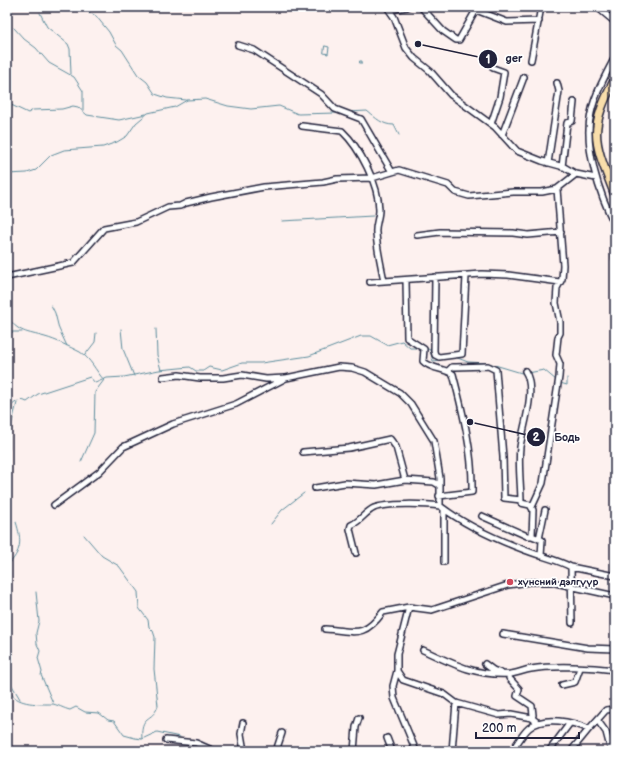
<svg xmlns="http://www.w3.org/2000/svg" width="622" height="758" viewBox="0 0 622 758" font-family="'Balsamiq Sans',sans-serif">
<rect width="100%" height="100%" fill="#fdf1ef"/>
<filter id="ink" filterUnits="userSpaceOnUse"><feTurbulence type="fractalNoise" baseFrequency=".025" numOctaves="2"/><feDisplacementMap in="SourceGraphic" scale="8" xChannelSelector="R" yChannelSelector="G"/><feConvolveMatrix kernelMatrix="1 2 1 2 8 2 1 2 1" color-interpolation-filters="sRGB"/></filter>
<g filter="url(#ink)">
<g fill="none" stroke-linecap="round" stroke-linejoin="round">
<!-- stream -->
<path stroke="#5c8c9c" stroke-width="1" d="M79 7 96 16 109 32 116 45 122 50 138 75 147 82 155 94 167 98 186 100
M40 13 47 27 68 44 70 49 71 74
M14 28 24 39 36 48 49 63 74 77 83 91V110
M325 46 329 47 328 54 324 53Z
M360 61H362V63H360Z
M7 103 28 113 33 110 62 109 73 106 78 107 87 115 119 120 146 114
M348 112 367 111C376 118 382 125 394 125L399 135
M7 174 27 173 36 170 51 155 64 150 103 147 117 142 127 136 136 123 148 113 175 107 187 100 205 99 228 106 251 109 279 106 298 114 337 113
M282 221 373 216
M51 305 55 313 59 329 67 346
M7 316C18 333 27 332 45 337 56 340 70 347 80 352 91 359 95 370 104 380L95 392 94 433 81 462
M121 329 123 349 134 376
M156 329 157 355 161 370
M7 332H22
M424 347 430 350 433 361 450 358
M85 355 95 342 96 333
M455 357 468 362 488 363 525 374
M528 373 544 370 556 380
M560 383 567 385V378
M7 410C14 404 18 397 27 402L38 394 90 377 95 383 107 378 124 377 159 370 190 367 196 371H203L209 367 222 370 242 363H261L309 356 361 336H371L387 345 402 341 410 348H417
M9 449V433L17 403
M271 524 282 510 304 493
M84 535 102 556 119 566 138 592 139 608 148 620 149 627 153 631 155 637 154 669 158 706C152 723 140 713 142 739
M7 566C22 551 22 541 16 522
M36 592 39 621 36 633 37 644 40 651 38 658 42 672 41 675 53 703
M7 641 11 649 7 667
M7 677 20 699
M7 694 11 693C18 705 40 704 52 704 56 704 65 709 70 710L76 707 85 712 99 713 108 720 114 721 124 735 135 738 142 739 157 732 180 737"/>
<defs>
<path id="minor" d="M387 7 394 17 406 48 414 58 430 71 451 95 495 127 517 151 542 161 564 167 576 174 596 178
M421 7 443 31 456 40H459L476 10 472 7
M597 7 615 22
M612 7 615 15
M390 10 407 7
M476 10 507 22 539 21
M238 45 254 50 321 94 335 109 361 119 392 172
M615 57C606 74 595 94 591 113 583 146 600 196 615 225
M531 60 541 7
M491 124 500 97 504 72 493 68
M302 126 342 131C360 148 379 185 379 210 379 218 375 225 376 233 377 249 381 265 384 281
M502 135 524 77
M548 163 559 91 557 83
M562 167 567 123 572 121 574 102
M614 224 615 258
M417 235 440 232 513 233 528 235 561 232
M7 277 73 263 104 228 136 222 168 207 180 206 186 203 211 197 264 187 323 182 337 179 372 178 399 170 448 185 455 192 469 196 513 192H542L557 189
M435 277 434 351 435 355 439 357 462 354 466 276
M406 280 407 338 424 349 423 361C430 369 444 368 453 374 463 413 473 452 472 492L439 496
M370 282 482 274 508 275 560 282
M448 371 452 367H456L488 366 496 370 503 457 504 498 521 500
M525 371C537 389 523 427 520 447 518 465 521 485 521 503L530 505 533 510 532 536 542 540 541 556
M163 377 179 375 200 378H223L242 375 266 379 285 378
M303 452 349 448 390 439 396 447 405 480 434 482 439 485
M315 488 345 483 376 485 405 480
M54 505 99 472 123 447 173 424 236 404 286 378 339 367 352 368 365 372 400 393 411 404 434 441 440 478V506C465 525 493 538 522 549 539 556 556 559 571 567L572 623
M532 507 543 483 559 377 560 364 556 355 558 337 560 333V322L556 303 557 288 562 279 563 265 557 189 576 174
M444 509V562
M482 516 527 536H532
M539 539 545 510
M356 553 350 529 351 525C360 522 365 512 374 508 386 503 426 504 440 506
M571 567 615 576
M409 607 397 654V671L393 686 394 698 416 751
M325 629C355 631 363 639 383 612L409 607 432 610 508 585 529 582H551L615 596
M503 634 588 648 615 649
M423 650C453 664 476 676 510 674
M485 664 493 670 501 673
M397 671 403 680 444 694 456 703 499 715 511 714 532 718 538 723
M562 685 575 682 580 668
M532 718 533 715 532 706 517 696 519 689 509 678 510 674C518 673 524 670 531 669 554 665 592 667 615 670
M598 721 606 732 611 751
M243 723 241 734 244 751
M387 738 392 751
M166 740 196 743 214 751
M276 751 282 733
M354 751 356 727 359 718
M452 751 456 703
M483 751 484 750
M512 751C517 744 522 734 529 728 544 715 573 722 589 729L606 710 615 709
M549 751 570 723
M571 751 589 729"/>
<path id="major" d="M615 79C587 132 594 141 615 195"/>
</defs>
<!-- minor casing -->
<use href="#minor" stroke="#22223b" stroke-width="8"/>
<!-- major casing -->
<use href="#major" stroke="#22223b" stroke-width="10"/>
<!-- minor -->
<use href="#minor" stroke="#fff" stroke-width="5"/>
<!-- major -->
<use href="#major" stroke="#f9deab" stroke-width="7"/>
</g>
</g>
<!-- markers -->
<circle fill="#d1495b" stroke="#fff" stroke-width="1.5" cx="510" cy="582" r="4"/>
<g text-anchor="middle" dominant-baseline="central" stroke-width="3.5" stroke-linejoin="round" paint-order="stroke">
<!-- poi labels -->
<g font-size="10" font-weight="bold" fill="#22223b" stroke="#fff" text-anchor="start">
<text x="518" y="582">хүнсний дэлгүүр</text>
</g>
</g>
<!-- callouts -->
<path fill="none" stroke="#22223b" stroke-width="1.5" d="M418 44L488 59M470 422L536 437"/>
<g fill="#22223b" stroke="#fff" stroke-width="1.5">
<circle cx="418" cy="44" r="4"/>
<circle cx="470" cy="422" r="4"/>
<circle cx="488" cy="59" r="10"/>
<circle cx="536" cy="437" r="10"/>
</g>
<g font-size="12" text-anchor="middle" font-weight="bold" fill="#fff">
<text x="488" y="63">1</text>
<text x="536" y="441">2</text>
</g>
<g font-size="11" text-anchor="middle" font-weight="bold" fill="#22223b" stroke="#fff" stroke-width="3.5" stroke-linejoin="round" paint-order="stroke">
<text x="514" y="62">ger</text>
<text x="567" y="441">Бодь</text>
</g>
<!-- margin -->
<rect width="622" height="758" fill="none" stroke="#fff" stroke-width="24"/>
<rect x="12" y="12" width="598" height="734" fill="none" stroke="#22223b" stroke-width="1.5" filter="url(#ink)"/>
<!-- scale -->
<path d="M476 732v6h103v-6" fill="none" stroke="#22223b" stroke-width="2"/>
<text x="482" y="732" font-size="12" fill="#22223b" stroke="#ffffff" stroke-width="3" paint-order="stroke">200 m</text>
</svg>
